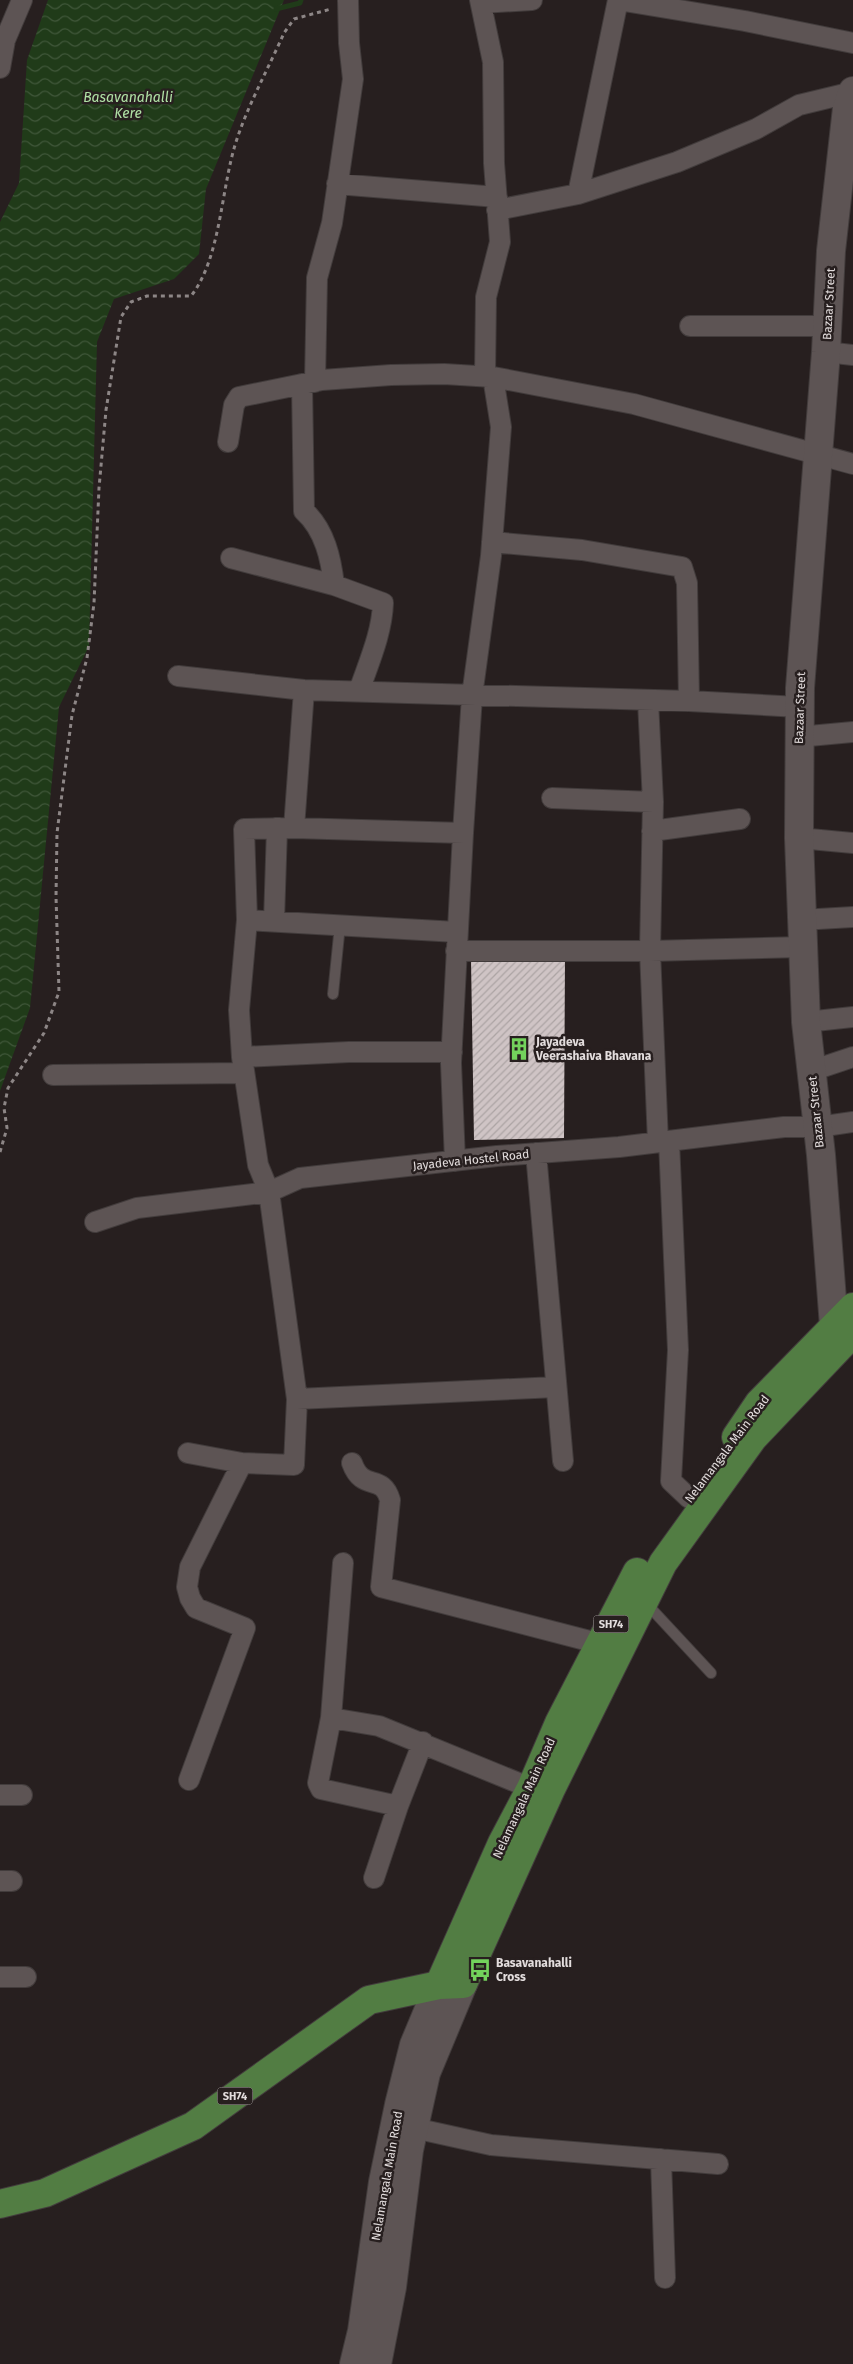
<svg xmlns="http://www.w3.org/2000/svg" width="853" height="2364" viewBox="0 0 853 2364" font-family="'Fira Sans',sans-serif">
<defs>
<pattern id="water-waves" width="16" height="10" patternUnits="userSpaceOnUse" patternTransform="scale(1.25)"><rect width="16" height="10" fill="#203b19"/><path d="M0 5q4-4 8 0t8 0" fill="none" stroke="#40573a"/></pattern>
<pattern id="building-hatch" width="6" height="6" patternUnits="userSpaceOnUse" patternTransform="scale(1.25)"><rect width="6" height="6" fill="#cfc4c5"/><path d="M-1 1l2-2M0 6l6-6M5 7l2-2" fill="none" stroke="#aca4a4"/></pattern>
</defs>
<rect width="100%" height="100%" fill="#271f1f"/>
<!-- water -->
<path fill="url(#water-waves)" d="M48 0H284L206 189 199 254 174 279 114 299 97 342 89 646 59 707 30 1008 0 1091V222L19 183 27 60Z"/>
<g fill="none" stroke-linecap="round" stroke-linejoin="round">
<!-- stream -->
<path stroke="#203b19" stroke-width="5" d="M276 9 300 3 301 0"/>
</g>
<!-- building -->
<path fill="url(#building-hatch)" d="M565 957 564 1138 474 1140 471 960Z"/>
<g fill="none" stroke-linecap="round" stroke-linejoin="round">
<defs>
<path id="lane" d="M333 994 340 925
M645 1602 711 1673"/>
<path id="street" d="M480 0 493 62 494 163 500 242 486 297 485 377
M618 0 745 21 853 43
M481 3 532 0
M0 68 5 40 22 0
M337 184 497 197
M578 194 618 0
M497 210 578 194 677 162 756 129 799 105 853 92
M690 326H828
M826 352 853 355
M315 382 317 278 332 223 353 79 349 43 348 0
M302 384 304 511C325 530 331 559 334 585L383 603C382 633 369 662 359 691
M228 442 234 405 239 397 322 380 391 375 444 374 493 377 634 404 853 464
M231 558 334 585
M178 676 304 690 689 701 687 583 682 567 582 550 492 542
M648 701 653 802 650 951 658 1142
M689 701 799 707
M798 737 853 732
M552 798 653 802
M294 828 304 690
M652 831 740 819
M799 838 853 843
M247 920 457 932
M801 920 853 917
M274 921 277 828
M456 951H650L802 947
M806 1022 853 1017
M242 1057 349 1052H452
M811 1071 853 1057
M53 1075 244 1073
M669 1141 678 1350 671 1481 689 1498
M536 1153 563 1461
M455 1161 451 1063 463 833 472 696 491 556 501 427 493 377
M95 1222 137 1208 269 1192 300 1178 497 1156 619 1147 784 1127H818L853 1122
M297 1399 556 1387
M188 1453 242 1463 294 1465 297 1399 269 1192 258 1165 242 1057 239 1010 247 920 244 829 294 828 463 833
M352 1463C363 1493 382 1472 390 1500L381 1587 601 1644 613 1649
M343 1563 331 1718 318 1783 321 1789 398 1806 423 1742
M331 1718 379 1726 543 1793
M189 1780 245 1628 196 1608 190 1598 187 1587 190 1567 242 1463
M0 1795H22
M374 1878 398 1806
M0 1881H12
M0 1977H26
M414 2128 491 2145 718 2164
M661 2159 665 2278"/>
<path id="secondary" d="M834 1326 821 1155 806 1022 799 838 800 688 826 352 831 251 847 108 853 91
M354 2364 362 2331 383 2182 399 2105 414 2045 439 1985
M377 2364 392 2287 409 2150 426 2073 463 1984"/>
<path id="primary" d="M736 1437 759 1403 853 1307
M439 1985 502 1843 531 1788 559 1723 637 1572
M0 2204 45 2193 193 2126 369 2000 439 1985 463 1984 551 1789 663 1563 753 1438 853 1333"/>
</defs>
<!-- lane casing -->
<use href="#lane" stroke="#423c3c" stroke-width="12"/>
<!-- street casing -->
<use href="#street" stroke="#423c3c" stroke-width="22"/>
<!-- secondary casing -->
<use href="#secondary" stroke="#423c3c" stroke-width="30"/>
<!-- primary casing -->
<use href="#primary" stroke="#423c3c" stroke-width="30"/>
<!-- path -->
<path stroke="#8d8686" stroke-width="3" stroke-dasharray="4 4" stroke-linecap="butt" d="M0 1152 7 1128 4 1108 8 1088 44 1033 59 992 56 897 57 833 72 715 87 658 94 603 99 488 106 410 121 317 131 302 147 296H191C221 258 221 188 236 142 247 107 269 67 284 33L294 19 331 9"/>
<!-- lane -->
<use href="#lane" stroke="#5d5454" stroke-width="10"/>
<!-- street -->
<use href="#street" stroke="#5d5454" stroke-width="20"/>
<!-- secondary -->
<use href="#secondary" stroke="#5d5454" stroke-width="28"/>
<!-- primary -->
<use href="#primary" stroke="#527d43" stroke-width="28"/>
</g>
<!-- icons -->
<defs>
<symbol id="building-bare" viewBox="-9 -9 18 18"><path d="M-4-6H4V6H1V3H-1V6H-4ZM-2.5-4.3h1.7v1.8h-1.7ZM.8-4.3h1.7v1.8H.8ZM-2.5-1h1.7V.8h-1.7ZM.8-1h1.7V.8H.8Z" fill="#73d25c" stroke="#271f1f" stroke-width="2.5" paint-order="stroke"/></symbol>
<symbol id="bus-bare" viewBox="-9 -9 18 18"><path d="M-5-6H5V4H4V6H2V4H-2V6H-4V4H-5ZM-3.5-4V0h7V-4ZM-3.5 1.2v1.5H-2V1.2ZM2 1.2v1.5H3.5V1.2Z" fill="#73d25c" stroke="#271f1f" stroke-width="2.5" paint-order="stroke"/></symbol>
</defs>
<g fill-rule="evenodd">
<use href="#building-bare" x="503" y="1033" width="32" height="32"/>
<use href="#bus-bare" x="464" y="1954" width="32" height="32"/>
</g>
<g text-anchor="middle" dominant-baseline="central" stroke-width="5" stroke-linejoin="round" paint-order="stroke">
<!-- shield labels -->
<g fill="#271f1f" stroke="#aba4a4" stroke-width="1">
<rect x="593.5" y="1615.5" width="35" height="17" rx="4"/>
<rect x="217.5" y="2087.5" width="35" height="17" rx="4"/>
</g>
<g font-size="11" font-weight="bold" fill="#e3dddd">
<text x="611" y="1624">SH74</text>
<text x="235" y="2096">SH74</text>
</g>
<!-- street labels -->
<g font-size="12" fill="#e3dddd" stroke="#271f1f">
<text transform="translate(829 304) rotate(-87)">Bazaar Street</text>
<text transform="translate(800 708) rotate(-88)">Bazaar Street</text>
<text transform="translate(816 1112) rotate(-96)">Bazaar Street</text>
<text transform="translate(471 1160) rotate(-6)">Jayadeva Hostel Road</text>
<text transform="translate(727 1449) rotate(-53)">Nelamangala Main Road</text>
<text transform="translate(524 1798) rotate(-65)">Nelamangala Main Road</text>
<text transform="translate(387 2176) rotate(-80)">Nelamangala Main Road</text>
</g>
<!-- poi labels -->
<g font-size="12" font-weight="bold" fill="#e3dddd" stroke="#271f1f" text-anchor="start">
<text x="536" y="1042">Jayadeva<tspan x="536" dy="14">Veerashaiva Bhavana</tspan></text>
<text x="496" y="1963">Basavanahalli<tspan x="496" dy="14">Cross</tspan></text>
</g>
<!-- water labels -->
<g font-size="14" font-style="italic" fill="#b0e1a5" stroke="#271f1f">
<text x="128" y="97">Basavanahalli<tspan x="128" dy="16">Kere</tspan></text>
</g>
</g>
</svg>
